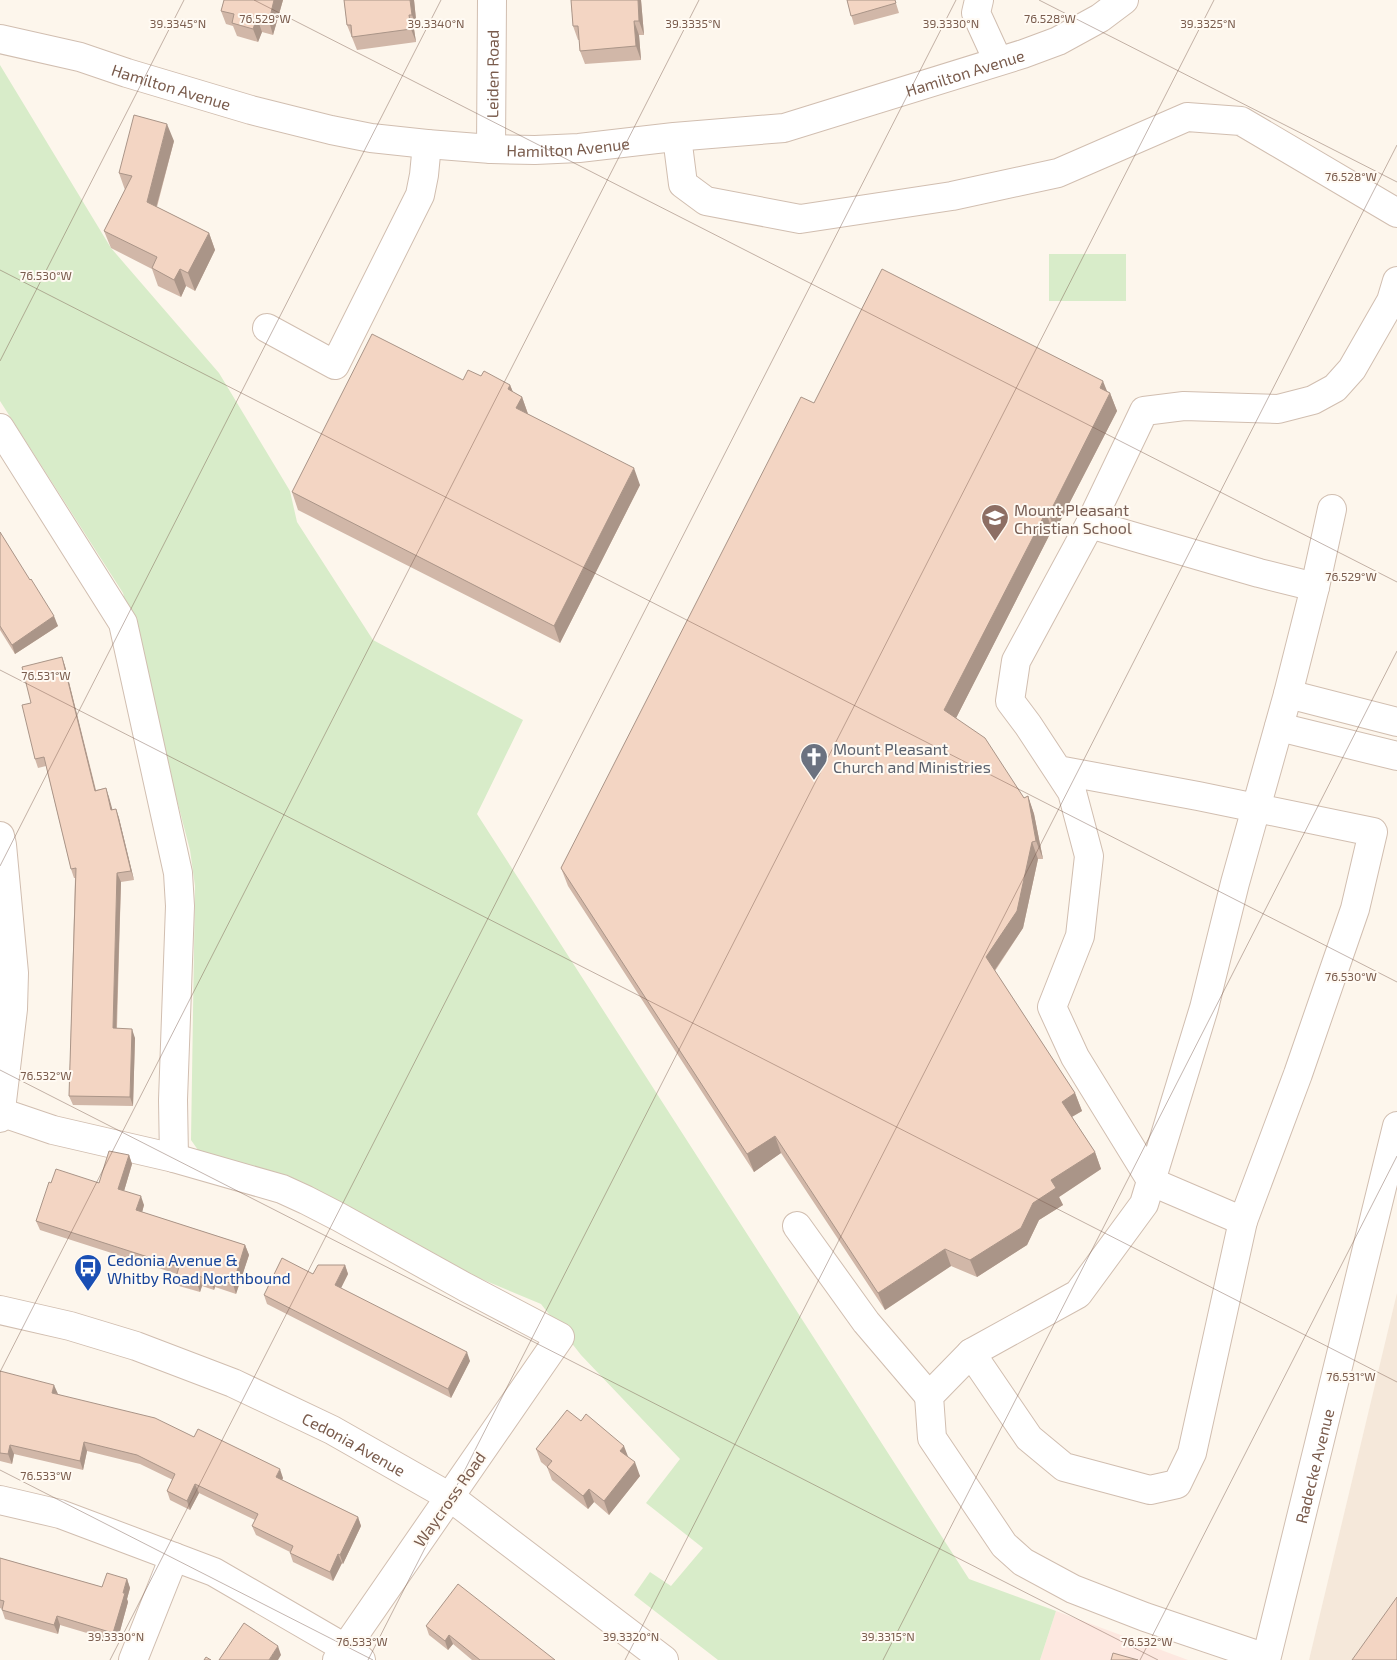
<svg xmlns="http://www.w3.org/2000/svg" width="1397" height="1660" viewBox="0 0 1397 1660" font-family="'Exo 2',sans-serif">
<rect width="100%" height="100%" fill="#fdf6ec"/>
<!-- residential -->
<path fill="#f5e8da" d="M1397 1293V1660H1309Z"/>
<!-- commercial -->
<path fill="#fde8e0" d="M1056 1611 1188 1660H1040Z"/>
<!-- green -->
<path fill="#d8ecc9" d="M0 65 111 248 219 373 290 491 297 522 373 640 523 720 477 814 969 1579 1056 1611 1040 1660H718L634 1595 650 1572 671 1586 703 1548 646 1503 680 1459 581 1355 541 1304 460 1270 303 1183 207 1156 198 1150 191 1140 195 886 190 850 123 593 0 401Z
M1049 254H1126V301H1049Z"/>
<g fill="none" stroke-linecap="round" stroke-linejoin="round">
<defs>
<g id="minor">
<path d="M979 0 976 13 998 61"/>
<path id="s1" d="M0 39 80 57 127 73 251 110 331 130 371 138 427 144 491 149 535 150 579 148 674 137 784 128 1023 54 1058 41 1100 18 1124 0"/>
<path d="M677 137 683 184 706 201 800 219 952 196 1058 173 1187 117 1241 121 1397 213"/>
<path id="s2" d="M491 149 492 0"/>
<path d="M267 328 335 365 420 195 424 175 427 144"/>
<path d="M0 428 123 623 178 873 180 906 173 1100 174 1158"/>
<path d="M1315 587 1332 509"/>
<path d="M1288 694 1397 722"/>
<path d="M1279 727 1397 756"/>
<path d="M1058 770 1198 796 1373 832 1355 909 1298 1074 1243 1221 1152 1182 1075 1057 1052 1007 1080 936 1089 856 1072 792 1028 725 1010 701 1016 661 1090 524"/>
<path d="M0 836 2 845 14 973 13 1009 0 1118"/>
<path d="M0 1112 53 1130 174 1158 282 1189 306 1200 339 1217 465 1287 560 1337 337 1660"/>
<path d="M797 1226 866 1322 929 1396"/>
<path id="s3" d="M0 1310 70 1326 136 1346 233 1383 332 1430 450 1497 664 1660"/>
<path d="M971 1353 1029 1438 1064 1467 1150 1490 1177 1484 1192 1453 1243 1221"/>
<path d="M0 1500 60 1514 214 1572 345 1648 361 1660"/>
<path d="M1266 1658 1145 1617 1073 1589 1023 1562 1004 1545 932 1438 929 1396 971 1353 1078 1294 1144 1204 1204 1008 1235 883 1288 694 1315 587 1259 573 1090 524 1144 411 1184 406 1278 409 1313 400 1335 388 1352 369 1391 301 1397 281"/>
<path d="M133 1660 174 1557"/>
<path id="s4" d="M1266 1660 1397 1126"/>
</g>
</defs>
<!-- minor casing -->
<use href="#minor" stroke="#d1beb0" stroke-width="30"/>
<!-- minor -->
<use href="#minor" stroke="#fff" stroke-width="28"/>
</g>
<!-- wall -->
<path fill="#d1b7a8" d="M224 0H283L273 35 262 32 258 42 237 36 233 26 226 24 221 11Z
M344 0H414L417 29H414L416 42 357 50 347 25Z
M571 0H641L644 35H639L641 60 585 64 580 51 579 40H578L573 26Z
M847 0H895L899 13 854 25Z
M174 141 157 207 209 233 215 250 195 291 186 286 181 297 158 286 152 269 111 248 104 231 125 190 119 173Z
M481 376 510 385 513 392 522 397 528 414 640 485 560 643 298 510 292 492 463 380Z
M1107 391 1110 393 1117 411 1055 531 1052 530 956 718 1024 798 1028 796 1034 814 1043 859H1038L1023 928 995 971 1075 1093 1082 1111 1072 1117 1095 1152 1101 1169 1059 1197 1063 1205 1039 1220 1027 1245 977 1277 951 1266 885 1310 781 1153 754 1172 568 886 561 868 814 403Z
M0 532 58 626 15 654 0 630Z
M62 657 65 666 96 790 106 788 112 810 116 809 119 818 134 880 121 882 117 1028 135 1038 133 1106 73 1105 69 1096 75 878H74L71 869 46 766 38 768 35 759 31 703Z
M129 1155 132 1164 124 1191 144 1205 142 1212 245 1245 249 1255 236 1294 215 1287 214 1290 202 1286 200 1292 179 1286 176 1277 177 1274 40 1230 36 1221 51 1183H99Z
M345 1265 348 1274 341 1288 470 1361 451 1398 267 1304 264 1295 313 1274Z
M0 1371 58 1394 283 1478 282 1480 358 1517 361 1526 343 1564 342 1563 333 1581 293 1562 290 1553V1552L256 1535 252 1526 255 1520 199 1493 190 1510 170 1500 167 1491 173 1480 140 1464 87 1451 83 1470 14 1454 12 1464 0 1461Z
M536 1449 628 1457 640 1476 609 1515 594 1502 588 1509 552 1480 547 1467 541 1462Z
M0 1558 102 1587 127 1579 130 1588 127 1599 128 1602 117 1642 60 1625 58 1634 5 1619 2 1610V1609L0 1608Z
M426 1626 555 1660H472L453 1644 448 1650 429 1635Z"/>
<!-- shaded-wall -->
<path fill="#aa9588" d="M274 0H283L273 35 269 21Z
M410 0H414L417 29 412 15Z
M638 0H641L644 35 639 21Z
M409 15 414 29 416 42 411 29Z
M257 18 262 32 258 42 253 29Z
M634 21 639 35 641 60 636 46Z
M167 124 174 141 153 219 147 202Z
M209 233 215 250 195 291 188 273Z
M180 269 186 286 181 297 174 280Z
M1103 381 1109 396 1110 393 1117 411 1055 531 1049 514Z
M510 385 517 402 508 389Z
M522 397 528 414 516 408Z
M634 468 640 485 560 643 554 626Z
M1046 512 1052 530 951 728 944 710Z
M54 616 58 626 15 654 12 645Z
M62 657 65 666 98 800 95 791Z
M106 788 109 797 115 819 111 810Z
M1028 796 1034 814 1043 859 1036 841Z
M116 809 119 818 134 880 131 871Z
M1032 842 1038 859 1023 928 992 974 986 957Z
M117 873 121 882 116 1037 113 1028Z
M132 1029 135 1038 133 1106 130 1097Z
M1075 1093 1082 1111 1068 1119 1062 1102Z
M775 1136 781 1153 754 1172 747 1154Z
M1095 1152 1101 1169 1059 1197 1063 1205 1039 1220 1027 1245 977 1277 970 1260 1033 1203 1051 1180Z
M129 1155 132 1164 122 1198 118 1189Z
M141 1196 144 1205 140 1220 136 1210Z
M245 1245 249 1255 236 1294 233 1284Z
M945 1249 951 1266 885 1310 878 1293Z
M345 1265 348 1274 338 1294 335 1285Z
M199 1276 202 1286 200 1292 197 1283Z
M212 1278 215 1287 214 1290 211 1281Z
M467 1352 470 1361 451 1398 448 1389Z
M54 1385 58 1394 52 1393Z
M84 1442 87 1451 83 1470 80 1461Z
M10 1445 14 1454 12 1464 8 1454Z
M624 1446 629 1459 620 1451Z
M635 1462 640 1476 609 1515 604 1501Z
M280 1469 283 1478 279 1486 276 1477Z
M195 1484 199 1493 190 1510 187 1501Z
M589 1489 594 1502 588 1509 583 1496Z
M358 1517 361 1526 343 1564 340 1555Z
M338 1554 342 1563 333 1581 330 1572Z
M127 1579 130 1588 127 1599 128 1602 117 1642 113 1633Z
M57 1616 60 1625 58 1634 54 1625Z
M449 1635 453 1644 448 1650 445 1641Z
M278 1646 281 1655 278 1660H269Z"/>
<!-- building -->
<path fill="#f3d5c3" stroke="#aa9588" d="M224 0H274L269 21 257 18 253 29 232 23 234 14 221 11Z
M344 0H410L412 15H409L411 29 352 37 351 25H347Z
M571 0H638L639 21H634L636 46 580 51 578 26H573Z
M847 0H895L896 3 851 16Z
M134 115 167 124 147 202 209 233 188 273 180 269 174 280 152 268 157 257 104 231 132 176 119 173Z
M882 269 1103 381 1100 388 1110 393 1049 514 1046 512 944 710 985 738 1024 798 1028 796 1036 841 1032 842 1017 911 986 957 1075 1093 1062 1102 1095 1152 1051 1180 1056 1188 1033 1203 1021 1228 970 1260 945 1249 878 1293 775 1136 747 1154 561 868 801 397 814 403Z
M372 334 463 380 468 370 481 376 484 371 510 385 508 389 522 397 516 408 634 468 554 626 292 492Z
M0 532 30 580 31 579 54 616 12 645 0 626Z
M62 657 95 791 106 788 111 810 116 809 131 871 117 873 113 1028 132 1029 130 1097 69 1096 76 868 71 869 44 757 35 759 22 705 31 703 22 667Z
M109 1151 129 1155 118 1189 141 1196 136 1210 245 1245 233 1284 212 1278 211 1281 199 1276 197 1283 176 1277 179 1267 36 1221 49 1182 51 1183 56 1169 99 1183Z
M282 1258 313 1274 318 1265H345L335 1285 467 1352 448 1389 264 1295Z
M0 1371 54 1385 52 1393 155 1418 194 1437 198 1429 280 1469 276 1477 358 1517 340 1555 338 1554 330 1572 290 1553 293 1546 252 1526 258 1514 195 1484 187 1501 167 1491 175 1474 137 1455 84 1442 80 1461 10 1445 8 1454 0 1453Z
M567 1410 581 1421 586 1414 624 1446 620 1451 635 1462 604 1501 589 1489 583 1496 547 1467 552 1461 536 1449Z
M0 1558 102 1587 107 1573 127 1579 123 1593H125L113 1633 57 1616 54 1625 2 1610 4 1601 0 1600Z
M458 1584 555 1660H480L449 1635 445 1641 426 1626Z
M1397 1597V1660H1352Z
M244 1623 278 1646 269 1660H219Z
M1113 1653 1138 1660H1111Z
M206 1657 211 1660H204Z"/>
<!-- ticks -->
<path fill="none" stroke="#7a5c4d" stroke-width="1" stroke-opacity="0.45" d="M254 0 1397 582M1039 0 1397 182M0 270 1397 982M0 361 184 0M0 670 1397 1382M0 866 441 0M0 1070 1158 1660M0 1372 699 0M0 1470 373 1660M110 1660 956 0M368 1660 1214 0M625 1660 1397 145M883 1660 1397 651M1140 1660 1397 1156"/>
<!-- icons -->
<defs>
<symbol id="school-pin" viewBox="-11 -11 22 30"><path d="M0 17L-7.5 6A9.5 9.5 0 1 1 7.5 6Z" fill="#8d6e63" stroke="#fffaf3"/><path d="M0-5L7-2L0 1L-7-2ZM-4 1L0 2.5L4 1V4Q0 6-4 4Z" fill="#fff"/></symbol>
<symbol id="church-pin" viewBox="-11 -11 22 30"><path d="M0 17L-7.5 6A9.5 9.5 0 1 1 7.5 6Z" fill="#6b7280" stroke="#fffaf3"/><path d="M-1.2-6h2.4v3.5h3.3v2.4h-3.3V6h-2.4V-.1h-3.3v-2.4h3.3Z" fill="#fff"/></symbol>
<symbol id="bus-pin" viewBox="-11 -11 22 30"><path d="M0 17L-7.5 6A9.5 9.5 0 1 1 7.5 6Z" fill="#1a4fb4" stroke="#fffaf3"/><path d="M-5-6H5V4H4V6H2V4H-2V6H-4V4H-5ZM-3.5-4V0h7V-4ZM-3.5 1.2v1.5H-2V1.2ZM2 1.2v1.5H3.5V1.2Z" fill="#fff"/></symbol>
</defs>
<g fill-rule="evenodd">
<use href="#school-pin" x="979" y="502" width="32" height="43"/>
<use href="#church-pin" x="798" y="741" width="32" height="43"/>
<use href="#bus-pin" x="72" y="1252" width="32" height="43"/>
</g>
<g text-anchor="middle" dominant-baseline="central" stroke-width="4" stroke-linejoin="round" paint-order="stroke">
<!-- street labels -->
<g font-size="16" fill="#7a5c4d" stroke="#fffaf3">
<text stroke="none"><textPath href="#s1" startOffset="988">Hamilton Avenue</textPath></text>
<text stroke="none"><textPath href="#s2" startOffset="75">Leiden Road</textPath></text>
<text stroke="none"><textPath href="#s1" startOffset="178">Hamilton Avenue</textPath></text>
<text stroke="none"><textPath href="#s1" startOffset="582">Hamilton Avenue</textPath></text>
<text stroke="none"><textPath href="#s3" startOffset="380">Cedonia Avenue</textPath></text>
<text stroke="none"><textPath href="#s4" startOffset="200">Radecke Avenue</textPath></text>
<text transform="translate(449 1499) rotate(-55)">Waycross Road</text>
</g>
<!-- education labels -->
<g font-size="16" fill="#785e54" stroke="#fffaf3" text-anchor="start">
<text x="1014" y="509">Mount Pleasant<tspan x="1014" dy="18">Christian School</tspan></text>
</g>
<!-- worship labels -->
<g font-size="16" fill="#5b616d" stroke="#fffaf3" text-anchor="start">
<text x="833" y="748">Mount Pleasant<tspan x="833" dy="18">Church and Ministries</tspan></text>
</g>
<!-- transit labels -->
<g font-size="16" fill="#164399" stroke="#fffaf3" text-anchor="start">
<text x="107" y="1259">Cedonia Avenue &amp;<tspan x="107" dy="18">Whitby Road Northbound</tspan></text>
</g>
</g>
<g font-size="12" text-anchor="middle" fill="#7a5c4d" stroke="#fffaf3" stroke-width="4" stroke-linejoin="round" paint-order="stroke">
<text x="1050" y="23">76.528°W</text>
<text x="265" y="23">76.529°W</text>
<text x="178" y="28">39.3345°N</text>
<text x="436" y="28">39.3340°N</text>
<text x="693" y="28">39.3335°N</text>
<text x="951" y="28">39.3330°N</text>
<text x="1208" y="28">39.3325°N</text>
<text x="1351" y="181">76.528°W</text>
<text x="46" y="280">76.530°W</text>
<text x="1351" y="581">76.529°W</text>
<text x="46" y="680">76.531°W</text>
<text x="1351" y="981">76.530°W</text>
<text x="46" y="1080">76.532°W</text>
<text x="1351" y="1381">76.531°W</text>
<text x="46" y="1480">76.533°W</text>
<text x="116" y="1641">39.3330°N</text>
<text x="631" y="1641">39.3320°N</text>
<text x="888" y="1641">39.3315°N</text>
<text x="362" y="1646">76.533°W</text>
<text x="1147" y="1646">76.532°W</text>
</g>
</svg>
